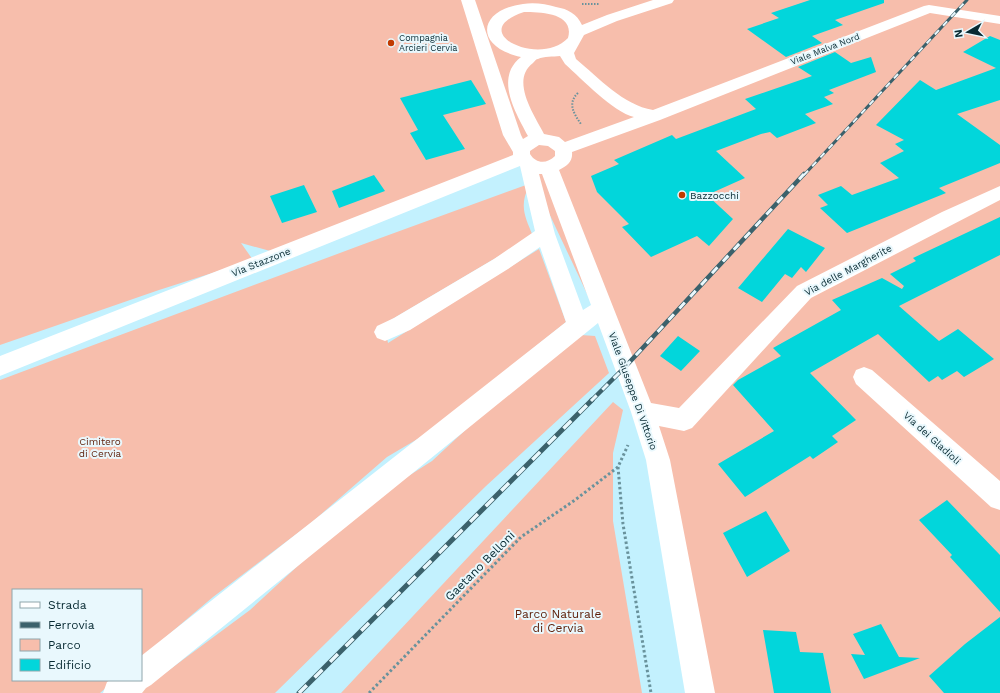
<svg xmlns="http://www.w3.org/2000/svg" width="1000" height="693" viewBox="0 0 1000 693" font-family="'Work Sans',sans-serif">
<rect width="100%" height="100%" fill="#c3f1fe"/>
<!-- green -->
<path fill="#f7beac" d="M0 0H1000V693H693L643 412 521 154 281 254 241 243 253 260 159 290 0 345Z
M526 185 529 186C519 206 525 217 533 236L384 324 388 343 539 249 566 322 426 434 387 457 311 523 213 597 141 658V590H13V680H115L100 693H0V380L364 244Z
M581 335 595 336 609 373 486 486 275 693H138L250 610 366 503 432 461 474 422Z
M613 402 623 410 613 453V521L642 693H341Z"/>
<!-- building -->
<path fill="#02d6db" d="M810 0H884V3L835 20 843 25 812 36 822 43 786 57 747 29 779 18 771 13Z
M990 36 1000 40V100L957 114 1000 145V163L939 188 946 193 847 233 820 208 828 205 818 195 841 186 852 195 899 178 880 163 904 151 895 144 904 140 876 125 920 80 936 90 996 68 963 52Z
M835 52 851 63 871 57 876 72 829 90 834 93 824 97 833 104 805 114 816 123 777 138 770 132 761 134 716 151 745 178 707 195 733 219 709 246 697 236 651 257 622 227 629 224 597 192 591 176 619 164 614 160 672 135 676 139 756 109 745 99 812 76 798 67Z
M471 80 486 104 443 115 465 149 426 160 410 133 418 130 400 98Z
M374 175 385 191 339 208 332 191Z
M304 185 317 212 282 223 270 196Z
M1000 217V255L899 306 939 341 958 329 994 359 964 377 957 371 942 380 938 376 929 382 878 334 810 373 856 420 832 436 838 442 813 459 810 456 745 497 718 464 774 431 733 385 738 380 781 356 773 348 841 310 832 300 882 278 902 289 904 286 890 274 916 261 913 258Z
M788 229 825 248 806 272 801 267 792 278 785 274 762 302 738 288Z
M678 336 700 351 681 371 660 356Z
M947 500 1000 555V612L950 557 952 555 919 520Z
M766 511 790 551 747 577 723 533Z
M1000 617V693H944L929 676 965 644Z
M881 624 899 657 920 658 864 679 851 654 865 655 853 634Z
M763 630 796 632 800 652 823 653 831 693H774Z"/>
<g fill="none" stroke-linecap="round" stroke-linejoin="round">
<!-- path-far1 -->
<path stroke="#69929c" stroke-width="2" stroke-dasharray="1.5 1.5" stroke-linecap="butt" d="M582 4H599
M578 93C567 103 574 114 581 124"/>
<!-- path -->
<path stroke="#69929c" stroke-width="3" stroke-dasharray="2.5 2.5" stroke-linecap="butt" d="M618 467 623 524 651 693
M369 693 521 537 575 500 618 467 628 445"/>
<!-- minor -->
<path fill="#fff" fill-rule="evenodd" d="M461 0H475L521 135 523 139 528 136C516 113 494 78 521 57 473 46 478 10 523 4 534 2 546 4 556 7 568 9 577 14 582 25L607 15 653 0H674L672 3 617 21 584 35 574 53 576 59C599 78 623 105 653 110L924 6 929 5 1000 16V24L930 13 660 120 572 152C573 162 567 166 559 170L651 403 679 408 797 286 942 212 1000 186V200L811 298 692 428 684 431 659 426 670 460 715 693H685L646 460 631 412 598 323 151 685 146 688 142 693H103L107 682 110 680H141V656L566 322 540 247 508 269 410 330 385 341 377 338 374 332 377 326 394 318 494 259 535 231 520 166 0 376V356L513 155V152L503 135ZM524 12C541 12 575 13 568 38 540 68 464 32 524 12ZM560 56 565 64C582 79 613 112 634 117L565 142 559 137 544 134C534 115 510 80 533 63 535 61 536 59 538 59 544 56 553 57 560 56ZM539 145 548 146 555 151V156C547 164 536 164 530 154V151ZM539 174H542L591 305 583 310 555 234Z
M864 367 872 370 1000 481V510L991 507 856 384 853 377 856 370Z"/>
<defs>
<path id="rail-far2" d="M804 175 967 0"/>
<path id="rail-far1" d="M591 401 625 367 804 174"/>
<path id="rail" d="M299 693 592 400"/>
</defs>
<!-- rail-far2 casing -->
<use href="#rail-far2" stroke="#3b616b" stroke-width="3"/>
<!-- rail-far1 casing -->
<use href="#rail-far1" stroke="#3b616b" stroke-width="4.5"/>
<!-- rail casing -->
<use href="#rail" stroke="#3b616b" stroke-width="5"/>
<!-- rail-far2 -->
<use href="#rail-far2" stroke="#e9f8fd" stroke-width="2" stroke-dasharray="6" stroke-linecap="butt"/>
<!-- rail-far1 -->
<use href="#rail-far1" stroke="#e9f8fd" stroke-width="3" stroke-dasharray="8" stroke-linecap="butt"/>
<!-- rail -->
<use href="#rail" stroke="#e9f8fd" stroke-width="3.5" stroke-dasharray="11" stroke-linecap="butt"/>
</g>
<!-- markers -->
<g fill="#c13a00" stroke="#e9f8fd" stroke-width="1.5">
<circle cx="391" cy="43" r="4"/>
<circle cx="682" cy="195" r="4"/>
</g>
<g text-anchor="middle" dominant-baseline="central" stroke-width="4" stroke-linejoin="round" paint-order="stroke">
<!-- far-poi labels -->
<g font-size="9" fill="#072a32" stroke="#e9f8fd" text-anchor="start">
<text x="399" y="38">Compagnia<tspan x="399" dy="10">Arcieri Cervia</tspan></text>
</g>
<!-- far-street labels -->
<g font-size="9" fill="#072a32" stroke="#e9f8fd">
<text transform="translate(825 49) rotate(-21)">Viale Malva Nord</text>
</g>
<!-- poi labels -->
<g font-size="10" fill="#072a32" stroke="#e9f8fd" text-anchor="start">
<text x="690" y="195">Bazzocchi</text>
</g>
<!-- street labels -->
<g font-size="10" fill="#072a32" stroke="#e9f8fd">
<text transform="translate(261 262) rotate(-22)">Via Stazzone</text>
<text transform="translate(848 270) rotate(-28)">Via delle Margherite</text>
<text transform="translate(633 391) rotate(70)">Viale Giuseppe Di Vittorio</text>
<text transform="translate(932 438) rotate(42)">Via dei Gladioli</text>
</g>
<!-- park labels -->
<g font-size="10" fill="#5d1d07" stroke="#e9f8fd">
<text x="100" y="441">Cimitero<tspan x="100" dy="12">di Cervia</tspan></text>
</g>
<!-- near-street labels -->
<g font-size="12" fill="#072a32" stroke="#e9f8fd">
<text transform="translate(480 566) rotate(-45)">Gaetano Belloni</text>
</g>
<!-- near-park labels -->
<g font-size="12" fill="#5d1d07" stroke="#e9f8fd">
<text x="558" y="614">Parco Naturale<tspan x="558" dy="14">di Cervia</tspan></text>
</g>
</g>
<!-- legend -->
<rect x="12" y="589" width="130" height="92" fill="#e9f8fd" stroke="#8fa6ac"/>
<rect x="20" y="602" width="20" height="6" fill="#ffffff" stroke="#8fa6ac"/>
<text x="48" y="609" font-size="12" fill="#072a32">Strada</text>
<rect x="20" y="622" width="20" height="6" fill="#3b616b" stroke="#8fa6ac"/>
<text x="48" y="629" font-size="12" fill="#072a32">Ferrovia</text>
<rect x="20" y="639" width="20" height="12" fill="#f7beac" stroke="#8fa6ac"/>
<text x="48" y="649" font-size="12" fill="#072a32">Parco</text>
<rect x="20" y="659" width="20" height="12" fill="#02d6db" stroke="#8fa6ac"/>
<text x="48" y="669" font-size="12" fill="#072a32">Edificio</text>
<!-- north arrow -->
<g transform="translate(968 32) rotate(261)" stroke="#e9f8fd" stroke-width="3" paint-order="stroke">
<path d="M0-3L7 15L0 10L-7 15Z" fill="#072a32"/>
<text y="-6" font-size="11" font-weight="bold" text-anchor="middle" fill="#072a32">N</text>
</g>
</svg>
